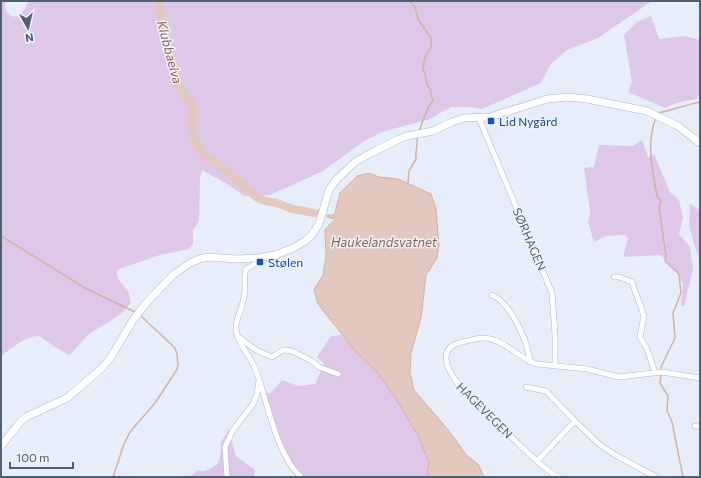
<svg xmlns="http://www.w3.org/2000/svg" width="701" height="478" viewBox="0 0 701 478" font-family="Commissioner,sans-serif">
<rect width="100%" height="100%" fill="#e8edfa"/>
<!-- green -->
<path fill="#dec8e7" d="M1 1H5C4 9 9 21 20 15 24 12 26 5 29 1H652L598 38 567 50 550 65 541 83 482 109 468 107H451L430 119 382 132 363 142 323 171 270 195 244 196 227 184 202 170 200 178 199 221 193 230V244L189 249 160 255 119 269C113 278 123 283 127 290 130 294 130 298 131 303 120 318 103 324 88 335 81 341 76 350 69 355L55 347 39 336C25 336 12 348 1 356Z
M651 16 659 39 684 36 700 40V93L696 99 676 103 665 108 628 92 632 82 624 35 637 22Z
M642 140 648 157 654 154 670 192 679 200 683 218 679 234 690 247 693 269 684 306 681 305 683 283 677 273 661 255 623 257 628 238 624 235 606 236 594 242 588 222 590 212 584 168 594 167 599 145 633 146Z
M690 204 700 210V262L689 227Z
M341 335 355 351 377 372 396 399 418 435 429 463 427 473 429 477H296L288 463 261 390 270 394 282 380 298 386 315 384 324 364 317 357 331 336Z
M229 429 236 456 255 470 254 477H189L198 470C207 474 210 467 217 465L220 458 221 442Z"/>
<!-- water -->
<path fill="#e2c8be" stroke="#d3b2a5" d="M369 173 379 177 398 179 431 194 436 209 439 246 437 258 426 275 421 318 411 353 410 373 414 390 449 431 467 456 478 464 484 477H429L427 473 429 463 418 435 396 399 377 372 355 351 318 304 314 290 323 275 326 256 325 230 335 219 327 217V215H333L335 213 340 193 357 176Z"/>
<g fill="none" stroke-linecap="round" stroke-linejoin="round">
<!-- stream -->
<path stroke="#d3b2a5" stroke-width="1.5" d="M410 1 415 7 418 19 431 38V48C424 54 424 62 423 71L425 72C426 80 425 83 431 90V95L433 100 427 110 419 131
M658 113C673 110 685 105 700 102
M656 117C646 145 652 168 657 196L661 201 659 208 666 256 665 261 679 274 681 293 673 313 675 338 661 367V371
M408 183 409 171 416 159C415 151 418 146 417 137
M1 236 85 288 137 313
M661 374 660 383 668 396 667 411 672 422 683 477
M113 477 124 444 130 432 155 403 176 371 178 366 177 354 175 348 140 315"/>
<!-- river -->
<path stroke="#e2c8be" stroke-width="8" d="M159 1 162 28 182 94 193 104 192 113 194 136 197 145 205 156 229 173 256 197 265 201 277 203 292 209 320 214"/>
<defs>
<path id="street" d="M479 118 552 293 555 334V366
M258 258 257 263 246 269C244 276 245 283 245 290 245 303 237 315 236 326 235 341 250 355 255 368 268 401 275 453 301 477
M614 277H619L632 282 644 316 640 337 647 349 655 372
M492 295C511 303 528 342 530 362
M240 338 256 350 272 357 283 350 292 351 312 361 319 367 338 374
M526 387 546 391 575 421 600 445 617 456 656 477
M695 426H700
M537 461 575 421
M227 477 225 447 233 430 253 404 257 394 259 381
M558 477C539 466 524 448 507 433 494 421 412 354 462 342 469 341 476 338 483 338 503 338 519 359 537 364L587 369 619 377 662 372 700 378"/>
<path id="secondary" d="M1 446 21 421 26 417 67 398 101 369 111 357 133 320 147 302 173 275 190 263 199 259 208 257 237 259 258 258 275 255 293 248 305 241 311 236 319 224 329 190 336 180 355 162 371 153 399 139 407 136 433 131 452 122 464 118 490 117 547 99 568 97 587 99 647 111 678 126 700 143"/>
</defs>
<!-- street casing -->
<use href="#street" stroke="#acb9c8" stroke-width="6"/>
<!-- secondary casing -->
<use href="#secondary" stroke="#abb9cc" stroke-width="8"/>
<!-- street -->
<use href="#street" stroke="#fff" stroke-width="5"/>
<!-- secondary -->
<use href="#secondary" stroke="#fff" stroke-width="7"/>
</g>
<!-- markers -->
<g fill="#1a4fb4" stroke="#eef2fd" stroke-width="1.5">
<rect x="487" y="117" width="8" height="8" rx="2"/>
<rect x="256" y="258" width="8" height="8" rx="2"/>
</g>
<g text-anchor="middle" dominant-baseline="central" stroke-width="3" stroke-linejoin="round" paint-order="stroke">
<!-- transit labels -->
<g font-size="12" fill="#164399" stroke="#eef2fd" text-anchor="start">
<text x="499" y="121">Lid Nygård</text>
<text x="268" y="262">Stølen</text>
</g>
<!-- street labels -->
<g font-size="12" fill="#4e6172" stroke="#eef2fd">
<text transform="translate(530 239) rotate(67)">SØRHAGEN</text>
<text transform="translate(485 410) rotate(45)">HAGEVEGEN</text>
</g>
<!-- water labels -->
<g font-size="13" font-style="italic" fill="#906351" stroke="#eef2fd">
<text transform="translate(170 52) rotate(75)">Klubbaelva</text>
<text x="384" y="242">Haukelandsvatnet</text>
</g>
</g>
<!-- border -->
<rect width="701" height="478" fill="none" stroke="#4e6172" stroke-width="4"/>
<!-- north arrow -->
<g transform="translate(28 28) rotate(172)" stroke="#eef2fd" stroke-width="3" paint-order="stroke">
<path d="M0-3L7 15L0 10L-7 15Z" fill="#4e6172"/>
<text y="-6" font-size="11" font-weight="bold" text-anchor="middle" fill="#4e6172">N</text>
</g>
<!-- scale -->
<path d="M10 462v6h63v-6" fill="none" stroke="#4e6172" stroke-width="2"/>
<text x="16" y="462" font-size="12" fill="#4e6172" stroke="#eef2fd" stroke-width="3" paint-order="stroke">100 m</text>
</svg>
